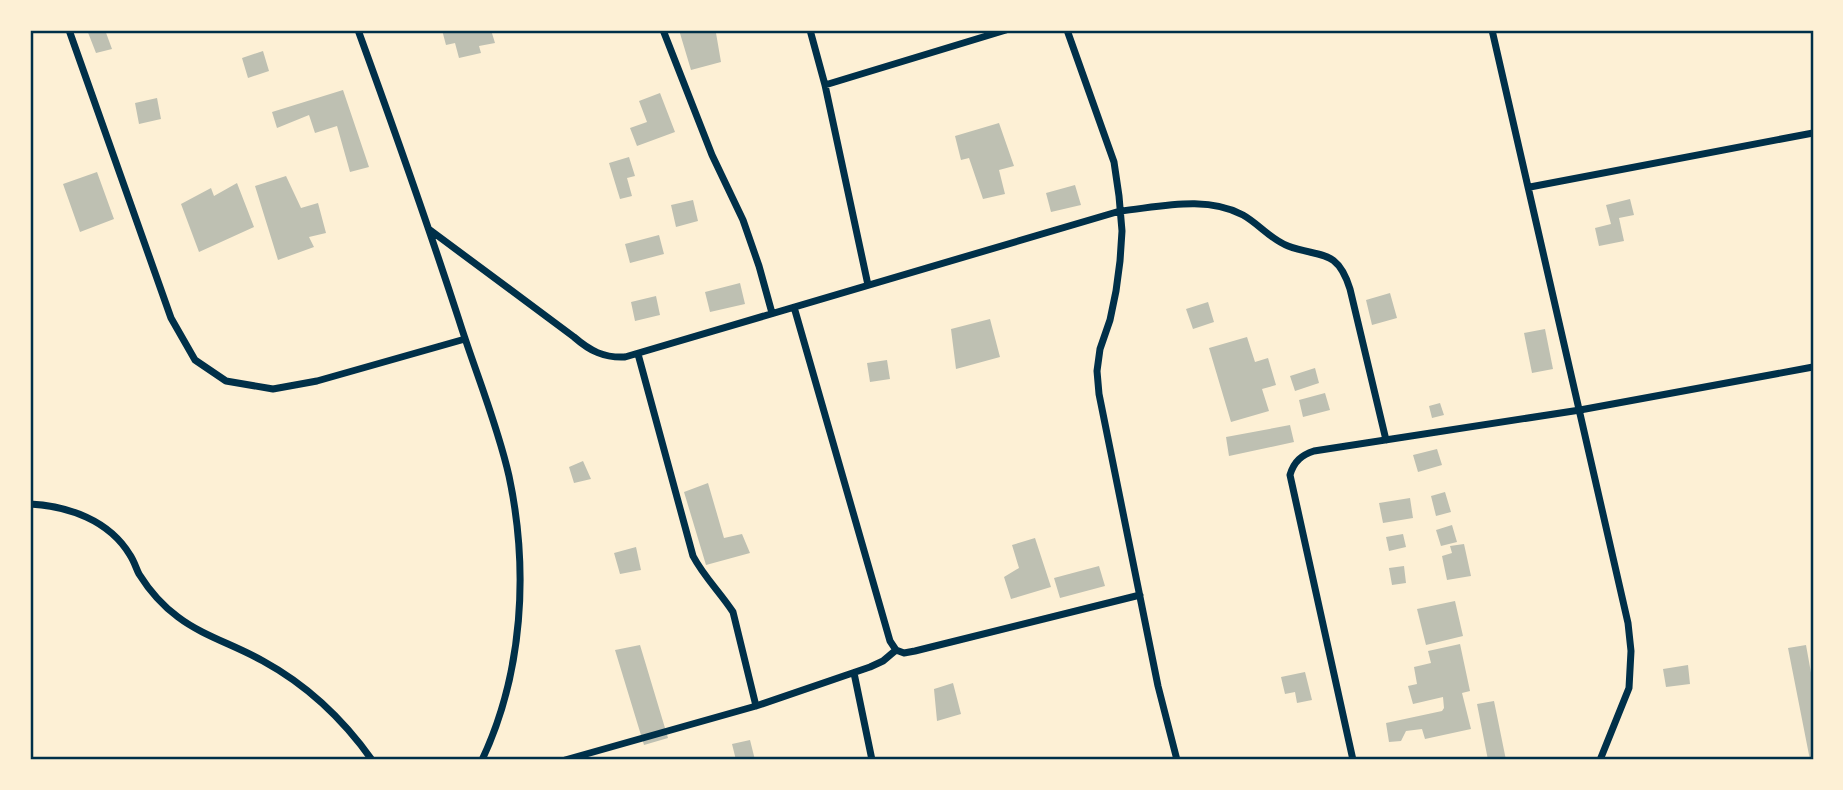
<svg xmlns="http://www.w3.org/2000/svg" width="1843" height="790" viewBox="0 0 1843 790" font-family="'Archivo Narrow',sans-serif">
<rect width="100%" height="100%" fill="#fdf0d5"/>
<!-- building -->
<path fill="#bec0b2" d="M87 30H105L112 49 96 53Z
M442 30H491L495 43 479 46 481 53 459 58 455 43 446 45Z
M679 30H730V31L716 33 721 62 691 70Z
M263 51 269 71 248 78 242 58Z
M343 90 369 167 350 172 337 126 315 133 309 115 277 128 272 112Z
M660 93 675 132 637 146 630 128 647 122 639 101Z
M157 98 161 119 139 124 135 103Z
M999 123 1014 166 999 170 1005 194 983 199 969 158 961 160 955 136Z
M629 157 635 176 627 178 632 196 620 199 609 163Z
M97 172 114 219 80 232 63 184Z
M286 176 301 208 318 203 326 233 309 237 314 247 278 260 255 186Z
M237 183 254 227 199 252 181 204 211 188 214 196Z
M1075 185 1081 205 1051 212 1046 193Z
M1630 199 1634 215 1619 218 1624 241 1599 246 1595 228 1611 224 1606 205Z
M693 200 698 221 676 227 671 205Z
M659 235 664 254 630 263 625 244Z
M740 283 745 304 710 312 705 292Z
M1390 293 1397 318 1372 325 1366 300Z
M656 296 660 315 635 321 631 302Z
M1208 302 1214 322 1193 329 1186 309Z
M990 319 1000 357 956 369 951 329Z
M1545 329 1553 369 1532 373 1524 333Z
M1247 337 1255 362 1268 358 1276 385 1262 389 1269 411 1231 422 1209 348Z
M887 360 890 379 870 382 867 363Z
M1315 368 1319 383 1295 391 1290 376Z
M1325 393 1330 410 1303 417 1299 400Z
M1440 403 1444 415 1432 418 1429 406Z
M1290 425 1294 442 1229 456 1226 437Z
M1437 449 1442 465 1418 472 1413 455Z
M583 461 591 479 574 483 569 467Z
M708 483 724 538 742 534 750 553 706 565 684 492Z
M1445 492 1451 512 1436 516 1431 496Z
M1410 498 1413 518 1383 523 1379 503Z
M1452 525 1457 542 1441 546 1436 530Z
M1403 534 1406 547 1389 551 1386 537Z
M1035 538 1051 587 1011 599 1004 577 1019 568 1012 545Z
M1464 544 1471 576 1447 580 1442 556 1452 553 1450 546Z
M636 547 641 570 620 574 614 553Z
M1099 566 1105 586 1060 598 1054 578Z
M1404 566 1406 583 1392 585 1389 568Z
M1455 601 1463 636 1426 645 1417 609Z
M1460 644 1470 691 1462 693 1471 729 1425 739 1422 729 1406 731 1401 741 1389 742 1386 723 1442 711 1444 708 1443 697 1413 704 1408 686 1417 684 1414 667 1431 663 1428 651Z
M640 645 668 738 644 745 615 650Z
M1806 645 1813 684V760H1810L1788 648Z
M1688 665 1690 684 1666 687 1663 669Z
M1305 672 1312 700 1297 703 1295 692 1285 694 1281 677Z
M953 683 961 714 937 721 934 689Z
M1494 701 1506 760H1488L1477 704Z
M750 740 755 760H736L732 744Z"/>
<g fill="none" stroke-linecap="round" stroke-linejoin="round">
<!-- minor -->
<path stroke="#003049" stroke-width="7" d="M69 30 171 318 195 360 226 381 273 389 317 381 465 339
M358 30C393 126 427 222 459 320 475 371 497 423 509 476 529 570 523 673 482 760
M663 30 712 155 743 220 759 266 772 313
M810 30 825 85 868 285
M1067 30 1114 162 1119 196 1122 231 1120 261 1116 291 1110 320 1100 349 1097 371 1099 394 1158 686 1177 760
M1492 30 1628 623 1631 651 1629 688 1600 760
M825 85 1006 30
M1530 187 1813 133
M430 230 574 337C590 351 604 358 625 357L1120 211C1160 207 1206 195 1243 215 1259 224 1270 239 1288 246 1319 258 1337 247 1350 289L1386 440
M794 307 890 641 896 650 904 653 915 651 1140 595
M638 354 693 556C704 577 720 592 733 612L756 706
M30 504C68 506 109 520 130 555 134 561 136 568 139 574 149 590 163 606 178 617 203 636 235 645 263 661 307 685 343 719 372 760
M854 673 872 760
M565 760 756 706 870 667 883 661 896 650
M1353 760 1290 475C1294 461 1302 455 1314 451L1580 410 1813 367"/>
</g>
<!-- border -->
<rect width="1843" height="790" fill="none" stroke="#fdf0d5" stroke-width="63"/>
<rect x="32" y="32" width="1780" height="726" fill="none" stroke="#003049" stroke-width="2.5"/>
</svg>
